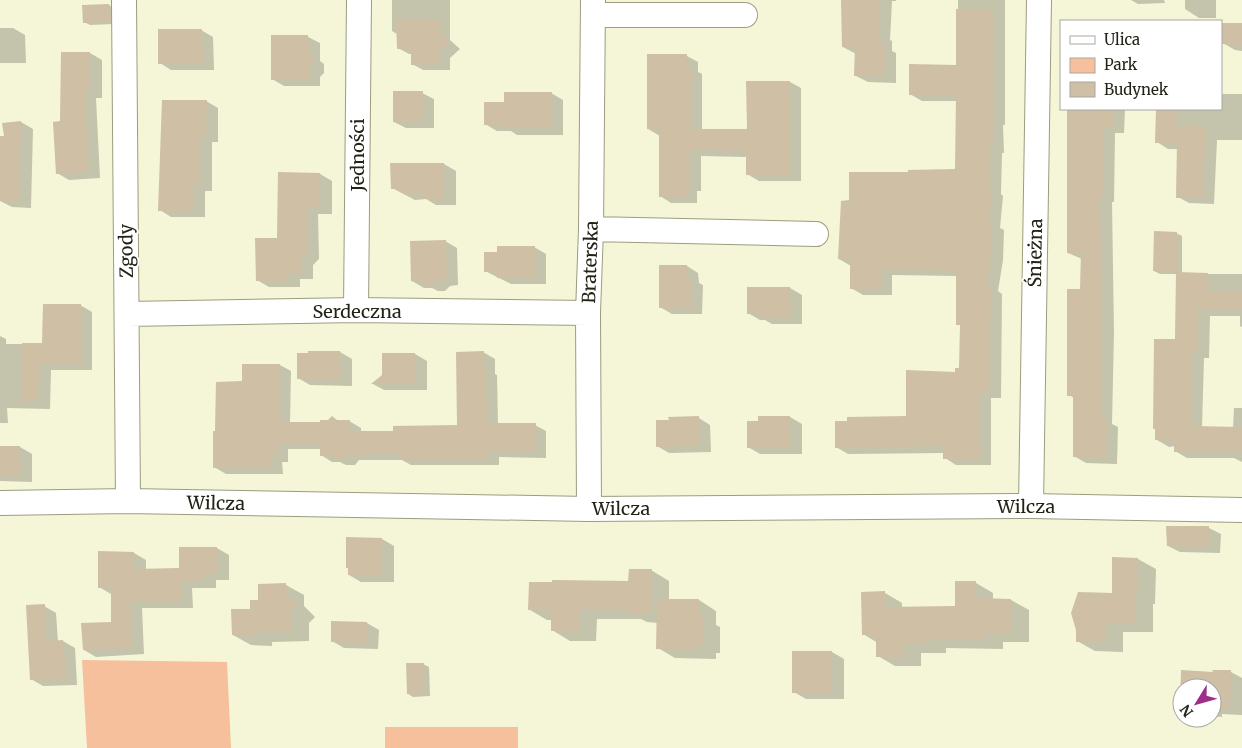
<svg xmlns="http://www.w3.org/2000/svg" width="1242" height="748" viewBox="0 0 1242 748" font-family="Merriweather,serif">
<rect width="100%" height="100%" fill="#f5f5d7"/>
<!-- green -->
<path fill="#f7c09d" d="M82 660 227 662 231 748H87Z
M385 727H518V748H385Z"/>
<!-- shadow -->
<path fill="#0003" d="M392 0H450V40L460 49 450 58V70H423L412 64V54H409L398 48 397 34 392 31Z
M842 0H896V1H892L890 40 892 41V51L896 53V83L868 82 856 76V54L843 47Z
M958 0H1005V125H1003L1004 153H1002L1001 194 1003 196 1000 228 1004 230 1003 260 998 291 1002 294 1001 398H991V465H956L945 458V453L848 454 836 447 907 418 960 370 961 326 958 324 957 276 892 275V295H863L851 288V266L839 259 850 202 910 173 956 170 957 101H922L910 94 958 66Z
M1131 0H1164L1165 3 1138 4Z
M1185 0H1216V18H1199L1185 9Z
M109 5 114 8 115 24 90 25 84 22Z
M1242 25V51L1235 50 1223 43Z
M0 28H13L25 35 26 63H0Z
M201 30 213 37 214 70H171L160 63Z
M308 37 320 43V61L324 64V73L320 77V86H284L272 79Z
M90 53 102 60V98H96L100 178 69 180 57 173 61 122Z
M687 56 698 62V72L702 74V130L748 131 790 82 801 88V181H759L747 174V157L701 156V191H697V203H671L660 196V136L648 129Z
M422 93 434 99V128H406L394 122Z
M551 93 563 100V135H517L511 131H497L485 124 505 103Z
M1221 94H1242V140H1217L1214 204 1189 203 1178 197V149H1168L1157 142V109H1221Z
M206 101 218 108V142H212V191H205V217H171L160 210Z
M1068 109H1125L1124 133H1115L1114 202H1112L1114 333 1112 424 1118 427 1117 464 1086 463 1074 456V398L1069 395 1081 291 1082 259 1068 253Z
M21 122 33 129 31 208 12 207 0 201 5 137Z
M444 164 456 171V205H436L426 199 415 200 392 188Z
M279 174H320L332 181V214H318L319 259 313 265V279H300V287H269L257 280 278 239Z
M1176 233 1182 236V274H1242V327L1240 326V316H1210L1209 358H1204L1202 428H1233L1234 408H1242V462L1234 458H1187L1175 451V446L1169 447 1157 440 1176 341 1177 274H1160L1154 271Z
M445 241 457 248 458 285 450 286 445 291H438L432 288H424L412 281Z
M534 247 546 254V284H511L485 271 498 253Z
M687 266 698 273 699 283 703 285 702 314H672L660 307Z
M790 288 802 295V324H772L765 320H760L748 313Z
M80 305 92 312V370H51L50 409 7 408 8 423H0V336L6 339V344H44Z
M309 352H340L352 359V386L310 385 298 378Z
M483 352 495 359V374L497 375 498 424 535 425 546 431V458L499 457V465H411L402 460H359L355 465H346L340 462H332L321 455V449H288V462H282L283 474H226L214 467 243 382 280 365 291 371 290 423 349 421 361 428V432H394L458 426Z
M415 354 427 361V390H384L373 384Z
M759 417H790L802 424V454H760L748 447 759 422Z
M699 418 710 425 711 452 669 453 657 446Z
M0 447H20L32 454V482L0 481Z
M1209 528 1221 534 1220 553 1180 552 1168 546Z
M382 539 394 546V582H361L349 575Z
M217 548 229 555V580H216V588H192L193 608H142L144 654 96 657 84 650 112 623 111 594 99 587 100 552 134 553 146 560V570H181Z
M1113 559H1138L1156 569 1155 604H1153V632H1123V652L1095 651 1077 641 1113 594Z
M651 570 669 581V600H699L716 611V625L720 627V653H716V659L675 658 658 648V623L647 622 641 619H597L596 641H570L552 630V620H547L530 610 630 582Z
M976 583 993 593V600H1011L1029 610V642H1003V649L946 648V653H921V666H895L878 656V643L863 634 885 593 902 603V608H956Z
M286 585 304 595V606L315 617 309 623V641L272 642V646L251 645 233 635 259 601Z
M44 606 56 613 58 642 63 641 75 648 77 685 43 686 31 679Z
M367 623 379 630 378 649 344 648 332 641Z
M832 652 844 659V699H806L794 692Z
M423 664 429 667 430 696 413 697 408 694Z
M1182 672 1214 673 1231 672 1242 678V715L1222 714V717L1212 716V688H1182V709H1181Z"/>
<!-- building -->
<path fill="#cebfa5" d="M841 0H880L879 33H880L881 45H885L884 76H854L855 48 842 47Z
M109 4 110 21 83 23 82 5Z
M956 9H994V119H992L993 147H990V188H992L989 222H992V253L986 286H991L989 392H980V459H943V446L835 448V421H847V417L906 416V370L955 372V368H959L960 325H956V271L881 269V289H850V260L838 259 841 201 849 200V172H908V170L955 169 956 96 909 95V64L956 65Z
M396 19H439L440 32 450 42 440 52V64L411 65V49H397Z
M1221 23H1242V45L1221 44Z
M158 29H202L203 64H158Z
M271 35H308L309 53 313 56 312 66 309 70V80H271Z
M61 52H90V91H85L88 172 56 174 53 122 60 121Z
M647 54H687V67H691V129H747L746 81H790V175H746V151L690 150V185H686V197H659V129H647Z
M393 91H423L422 122H393Z
M504 92H552V128H504V125H484V102H504Z
M162 100H207L206 136H200V185H193L194 211H158Z
M1067 109H1114V127H1104L1103 196H1100L1102 326 1101 419H1107L1106 458 1073 457V396H1067V289H1080L1081 253H1067Z
M1156 109H1177L1176 126 1206 125 1203 198H1176L1177 143H1155Z
M21 121 19 201H0V136H4L2 123Z
M390 163H444V199H423V193H401L402 189H391Z
M278 172 320 173V208H307V253L302 258V273H288V281H256L255 238H277Z
M1154 231 1177 232V271H1153Z
M446 240 447 279H437L433 285H425L422 282 411 281 410 241Z
M497 246H535V278H497V272H484V252H497Z
M659 265H687V277H691V308H659Z
M1176 272 1208 273V292H1242V310H1198L1197 352H1192L1191 426 1242 427V451L1174 452V440H1155V429H1153L1154 339H1175Z
M747 287H790L791 318H759V314H747Z
M43 304H81V364H39L38 402H22V343H42Z
M308 351H340V380L297 379V353H308Z
M484 351V368H486L487 423H536V452H488V459L399 460V454L348 455 343 459H334L331 456H320V444H277V456H271L272 468H213V431H215L216 382 242 381V364H280V422H320V420H328L332 416 337 420H350V431H393V426L457 425 456 352Z
M382 353H415V384H371L382 375Z
M699 416V446L656 447V420H669L668 417Z
M758 416H790V448H747V421H758Z
M0 446H20V476L0 475Z
M1166 526H1209V547L1167 546Z
M346 537 382 538V575H348V568H346Z
M179 547H217V573L204 574V582H181V602H130L132 648 83 650 81 623 111 622V588H98V551L134 552V569L179 568Z
M1112 557 1138 558V594H1135V623H1106V642H1076V630L1071 613 1078 592 1112 593Z
M629 569H652L651 613H628V610L580 609 579 631H551V610H528L529 582H552V580L628 581Z
M955 581H976V598L1011 599 1012 633H986V640L929 639V644H904V657H876V635H862L861 592 885 591V607L955 606Z
M286 583 287 595 299 606 292 612 291 632H255V636L232 635 231 609H250V600H258V584Z
M657 599H699V616H703V643H699L698 650 656 649Z
M45 604 46 641 63 640 66 679 30 680 26 605Z
M331 621 367 622V643L331 642Z
M792 651H832V693H792Z
M406 663H424V694H407Z
M1181 670 1213 672 1212 670H1231L1230 709 1212 708V688H1182V707H1180Z"/>
<g fill="none" stroke-linecap="round" stroke-linejoin="round">
<defs>
<path id="minor" d="M124 0 128 501
M593 15H745
M591 229 816 234
M356 310 359 0
M127 314 356 310 588 313
M0 503 128 501 589 509 1031 506 1242 510
M1031 506 1039 0
M589 509 588 313 591 229 593 0"/>
</defs>
<!-- minor casing -->
<use href="#minor" stroke="#9c9c80" stroke-width="26"/>
<!-- minor -->
<use href="#minor" stroke="#fff" stroke-width="24"/>
</g>
<g text-anchor="middle" dominant-baseline="central" stroke-width="4" stroke-linejoin="round" paint-order="stroke">
<!-- street labels -->
<g font-size="18" fill="#222217" stroke="#fff">
<text transform="translate(357 155) rotate(-90)">Jedności</text>
<text transform="translate(126 251) rotate(-91)">Zgody</text>
<text transform="translate(1035 253) rotate(-89)">Śnieżna</text>
<text transform="translate(590 262) rotate(-88)">Braterska</text>
<text x="357" y="311">Serdeczna</text>
<text transform="translate(216 503) rotate(1)">Wilcza</text>
<text x="1026" y="506">Wilcza</text>
<text x="621" y="508">Wilcza</text>
</g>
</g>
<!-- legend -->
<rect x="1060" y="20" width="162" height="90" fill="#ffffff" stroke="#a7a7a2"/>
<rect x="1070" y="36" width="25" height="8" fill="#ffffff" stroke="#a7a7a2"/>
<text x="1104" y="45" font-size="15" fill="#222217">Ulica</text>
<rect x="1070" y="58" width="25" height="15" fill="#f7c09d" stroke="#a7a7a2"/>
<text x="1104" y="70" font-size="15" fill="#222217">Park</text>
<rect x="1070" y="82" width="25" height="15" fill="#cebfa5" stroke="#a7a7a2"/>
<text x="1104" y="95" font-size="15" fill="#222217">Budynek</text>
<!-- north arrow -->
<g transform="translate(1197 703) rotate(233)"><circle r="24" fill="#ffffff" stroke="#a7a7a2"/>
<path d="M0-4L9 19L0 12L-9 19Z" fill="#9f2e8b"/>
<text y="-8" font-size="14" font-weight="bold" text-anchor="middle" fill="#222217">N</text>
</g>
</svg>
